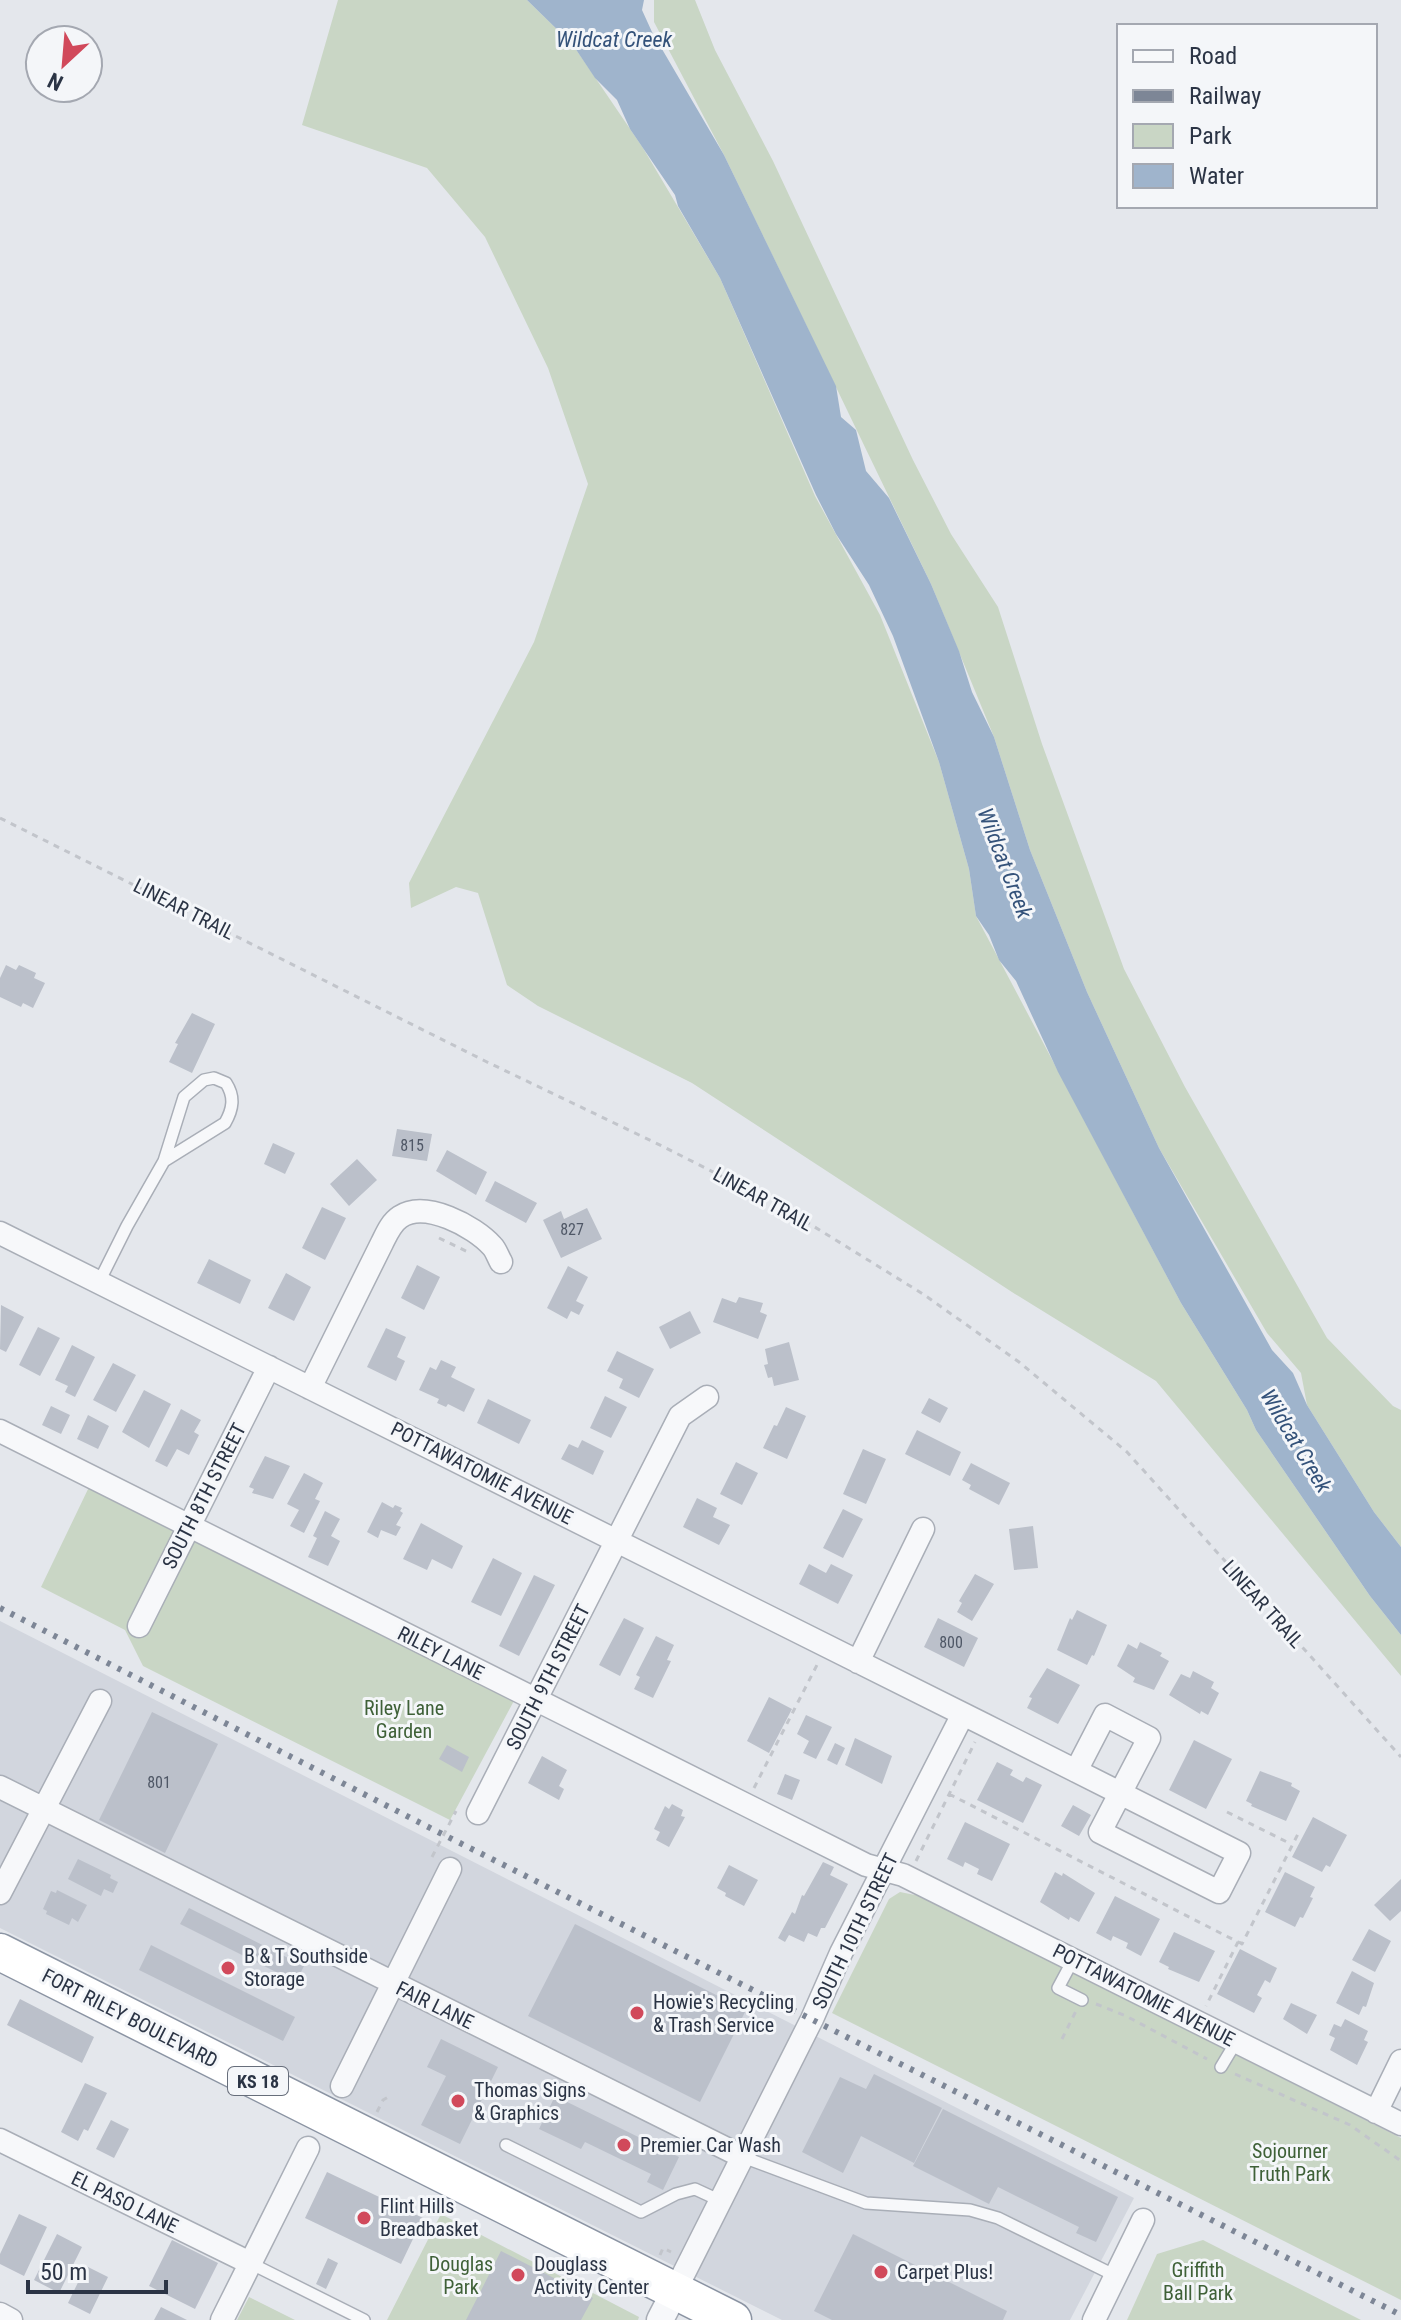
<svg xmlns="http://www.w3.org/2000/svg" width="1401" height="2320" viewBox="0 0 1401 2320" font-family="'Roboto Condensed',sans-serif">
<rect width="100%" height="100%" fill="#e4e7ec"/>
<!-- built -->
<path fill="#d2d6de" d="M0 1621 1134 2198 1070 2320H782L0 1928Z"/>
<!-- green -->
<path fill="#c9d6c5" d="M338 0H527L573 45 643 148 720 278 815 496 880 615 939 762 969 869 976 916 1181 1303 1247 1410 1256 1430 1370 1596 1401 1635V1676L1156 1381 1015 1294 692 1083 538 1006 507 985 478 893 456 887 411 908 409 883 534 642 588 484 548 368 485 237 427 168 302 125Z
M654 0H695L715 50 773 161 913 460 951 534 998 607 1042 744 1124 969 1185 1087 1327 1338 1393 1406 1401 1410V1547L1374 1512 1307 1405 1301 1373 1267 1333 1159 1148 1087 992 1030 850 994 737 931 584 724 155 654 22Z
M90 1485 516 1697 450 1820 143 1666 125 1630 41 1587Z
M900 1892 920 1896 1401 2138V2300L832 2013 889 1899Z
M441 2214 639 2317 638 2320H387Z
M1203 2240 1361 2320H1127L1157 2254Z
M249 2297 295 2320H237Z"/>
<!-- water -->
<path fill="#9fb4cc" d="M527 0H644L642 10 652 32 724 155 836 386 841 417 856 430 866 471 889 498 931 584 959 651 972 692 994 737 1030 850 1087 992 1159 1148 1272 1350 1293 1373 1307 1405 1374 1512 1401 1547V1635L1370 1596 1256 1430 1247 1410 1181 1303 1058 1072 1016 981 999 960 989 935 976 916 969 869 939 762 893 636 869 585 836 534 816 495 720 278 678 206 675 195 630 129 617 100 595 78 573 45Z"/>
<!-- building -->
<path fill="#bbc0ca" d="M6 965 16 970 19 965 36 973 34 978 45 983 33 1008 23 1003 21 1007 0 997V978Z
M192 1013 215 1024 192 1073 169 1062 178 1044 175 1043Z
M397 1129 432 1134 427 1161 392 1156Z
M273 1143 295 1153 285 1174 264 1164Z
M447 1150 487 1172 476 1195 436 1171Z
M357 1159 377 1180 349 1206 330 1184Z
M495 1181 537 1203 526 1223 485 1201Z
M322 1207 346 1218 325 1260 302 1248Z
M587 1208 602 1239 561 1258 543 1220 561 1211 564 1219Z
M209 1259 251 1280 240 1304 197 1283Z
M417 1265 440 1277 424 1310 401 1298Z
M568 1266 588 1277 576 1301 584 1305 579 1315 571 1311 567 1319 547 1308Z
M286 1273 311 1287 294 1321 268 1308Z
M739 1297 763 1303 760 1312 767 1315 758 1339 713 1322 722 1298 736 1303Z
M1 1305 24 1317 6 1352 0 1349Z
M690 1311 701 1333 670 1349 659 1327Z
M38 1327 60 1338 40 1376 19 1365Z
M386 1328 406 1337 397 1357 405 1361 396 1381 367 1367Z
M789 1342 799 1380 774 1386 772 1377 768 1378 764 1365 768 1364 765 1349Z
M72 1345 95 1357 75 1397 65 1392 68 1386 55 1380Z
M617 1351 654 1369 639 1398 619 1388 623 1379 607 1371Z
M441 1360 456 1367 451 1377 475 1389 464 1412 448 1404 446 1407 437 1403 439 1399 419 1390 430 1367 436 1370Z
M113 1363 136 1375 116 1412 93 1400Z
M144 1390 171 1404 149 1448 122 1432Z
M605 1396 627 1407 611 1438 590 1428Z
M929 1398 948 1408 940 1423 921 1413Z
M488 1399 531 1420 519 1444 477 1423Z
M51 1406 70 1415 61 1434 42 1425Z
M786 1407 806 1416 787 1459 763 1448 774 1425 777 1426Z
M181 1409 201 1420 194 1432 199 1435 189 1455 177 1449 167 1467 155 1461Z
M88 1415 109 1426 98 1449 77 1439Z
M917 1430 961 1452 950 1476 905 1454Z
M582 1440 604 1451 593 1475 561 1459 569 1444 578 1448Z
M863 1449 886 1459 866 1504 843 1494Z
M265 1456 290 1466 273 1499 252 1493 254 1489 249 1487Z
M736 1462 758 1473 742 1505 720 1494Z
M971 1463 1010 1483 999 1505 969 1489 971 1485 962 1480Z
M304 1473 323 1483 315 1499 320 1501 304 1533 290 1526 299 1510 287 1504Z
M697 1498 717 1508 713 1517 730 1525 719 1545 683 1527Z
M382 1502 393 1508 395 1505 402 1508 400 1511 403 1513 396 1525 401 1527 396 1536 381 1530 378 1538 367 1532Z
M843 1509 863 1519 843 1558 823 1548Z
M325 1511 340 1519 331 1536 340 1541 328 1566 308 1557 317 1538 313 1536Z
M421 1523 463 1546 452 1569 432 1559 427 1570 403 1559Z
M1033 1526 1038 1568 1014 1570 1009 1529Z
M493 1558 522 1573 501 1616 471 1602Z
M809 1564 826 1573 831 1564 853 1575 838 1604 799 1584Z
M975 1574 994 1584 972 1621 957 1612 962 1603 959 1601Z
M534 1575 555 1585 519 1656 499 1646Z
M1077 1610 1107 1625 1094 1656 1092 1655 1087 1665 1057 1650 1070 1618 1072 1620Z
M624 1618 644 1628 620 1676 599 1665Z
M938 1618 978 1638 964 1667 924 1647Z
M656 1636 674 1645 667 1660 671 1661 653 1698 634 1689 640 1677 636 1675Z
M1140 1642 1162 1653 1160 1656 1169 1661 1154 1690 1133 1682 1135 1678 1117 1666 1128 1644 1137 1649Z
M1047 1668 1080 1685 1058 1724 1027 1708 1032 1698 1029 1697Z
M1193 1671 1214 1682 1211 1688 1219 1693 1208 1715 1201 1711 1200 1714 1169 1695 1181 1674 1190 1678Z
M769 1697 792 1709 769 1753 747 1741Z
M152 1712 218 1744 165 1853 99 1820Z
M806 1715 832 1727 816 1759 803 1753 809 1741 797 1734Z
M855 1738 892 1756 882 1784 845 1765Z
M1194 1740 1232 1759 1206 1809 1169 1790Z
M835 1743 845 1748 837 1765 827 1760Z
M447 1745 469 1757 462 1772 439 1759Z
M542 1756 567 1770 559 1786 564 1789 559 1800 528 1783Z
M997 1762 1013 1770 1010 1775 1023 1782 1026 1777 1042 1785 1023 1823 977 1800Z
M1260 1771 1292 1783 1291 1786 1300 1791 1286 1821 1251 1806 1252 1804 1246 1801Z
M785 1774 800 1780 792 1800 777 1794Z
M672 1804 683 1810 681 1816 685 1817 669 1847 656 1840 660 1832 654 1829 665 1806 669 1809Z
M1073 1805 1091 1815 1079 1836 1061 1826Z
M1313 1817 1347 1835 1330 1867 1326 1865 1322 1872 1292 1857Z
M965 1822 1010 1844 992 1881 977 1874 979 1869 965 1862 963 1867 947 1859Z
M78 1859 111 1875 110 1878 118 1882 113 1893 104 1889 101 1896 68 1879Z
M823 1862 834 1867 830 1875 848 1884 825 1928H821L817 1937 808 1933 804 1942 789 1935 785 1942 778 1938 792 1912 795 1914 802 1895 804 1896Z
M729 1865 758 1880 744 1906 725 1896 726 1893 717 1888Z
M1055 1872 1062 1876 1063 1873 1095 1893 1079 1922 1070 1917 1069 1920 1040 1902Z
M1285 1872 1315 1887 1310 1897 1313 1898 1303 1918 1300 1917 1295 1927 1265 1912Z
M1401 1879V1911L1390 1921 1374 1905Z
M57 1890 87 1905 78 1922 72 1918 69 1925 46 1914 47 1911 43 1909 51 1891 56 1893Z
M1115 1896 1160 1919 1141 1956 1126 1948 1128 1943 1113 1936 1111 1941 1096 1933Z
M189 1908 304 1966 296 1982 180 1924Z
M575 1924 746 2010 700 2102 528 2016Z
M1369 1929 1391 1941 1375 1972 1352 1960Z
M1174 1932 1215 1951 1199 1982 1168 1969 1169 1967 1159 1962Z
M151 1945 295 2017 283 2041 139 1970Z
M1240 1949 1277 1968 1270 1983 1265 1980 1257 1995 1262 1998 1254 2013 1217 1994Z
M1352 1971 1374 1983 1366 2007 1363 2006 1359 2015 1336 2003Z
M20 1999 94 2037 82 2063 7 2025Z
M1291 2003 1317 2015 1307 2034 1283 2019Z
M1345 2019 1368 2031 1364 2040 1368 2042 1357 2065 1330 2050 1335 2038 1329 2035 1334 2024 1341 2027Z
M441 2039 498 2067 460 2144 421 2125 446 2076 427 2067Z
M874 2074 942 2108 914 2163 861 2136 843 2173 802 2152 840 2077 866 2089Z
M85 2083 107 2093 88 2131 84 2129 78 2141 61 2132Z
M555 2096 679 2157 663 2190 647 2182 651 2174 585 2142 581 2149 539 2129Z
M943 2109 1118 2197 1096 2242 1076 2233 1079 2227 998 2187 989 2204 913 2166Z
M111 2120 129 2129 114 2158 96 2149Z
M327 2172 423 2218 401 2264 305 2218Z
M19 2214 47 2227 24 2276 0 2264V2254Z
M57 2234 82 2247 59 2293 34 2280Z
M853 2234 1007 2311 1003 2320H832L814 2311Z
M172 2240 218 2263 195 2309 149 2286Z
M501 2251 593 2298 581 2320H466Z
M328 2258 338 2263 326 2289 316 2284Z
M86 2266 108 2277 90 2314 68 2303Z
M161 2307 187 2320H154Z"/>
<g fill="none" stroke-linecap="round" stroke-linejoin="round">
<defs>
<path id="service" d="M99 1282 127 1226 164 1161 184 1097 204 1080 214 1078 226 1083C235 1097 233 1109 225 1123L164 1161
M1073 1960 1058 1988 1082 2000
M1221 2067 1236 2042
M506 2145 641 2212 676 2194 695 2189 721 2201
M743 2157 866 2203 970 2210 998 2218 1116 2276
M250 2263 364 2320"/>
<path id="minor" d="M0 1233 983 1724C1068 1767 1154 1810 1239 1853L1219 1892 1100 1832 1149 1738 1105 1715 1076 1771
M310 1388 382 1243C387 1233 391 1223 400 1217 425 1200 474 1226 492 1246 496 1250 498 1257 501 1262
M0 1431 866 1865 903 1875 1401 2124
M139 1626 269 1367
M858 1662 923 1529
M0 1787 743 2157
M478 1813 680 1416 707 1397
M0 1893 100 1701
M342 2086 450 1869
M1376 2112 1401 2061
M0 2140 250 2263
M675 2291 812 2019 841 1953 963 1714
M0 2314 11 2320
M222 2320 308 2148
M1094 2320 1143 2220"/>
<path id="tertiary" d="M660 2320 675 2291"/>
<path id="trunk" d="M0 1952 733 2320"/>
</defs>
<!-- service casing -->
<use href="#service" stroke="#a9aeb7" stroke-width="14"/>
<!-- minor casing -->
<use href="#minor" stroke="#a9aeb7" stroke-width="25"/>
<!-- tertiary casing -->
<use href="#tertiary" stroke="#a9aeb7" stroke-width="29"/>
<!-- trunk casing -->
<use href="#trunk" stroke="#8b94a3" stroke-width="39"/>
<!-- path -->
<path stroke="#c2c5cb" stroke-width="3" stroke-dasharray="6 6" stroke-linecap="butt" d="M0 818 485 1061 662 1146 784 1208 923 1294 1019 1362 1127 1452 1401 1757
M439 1238 468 1252
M754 1788 818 1663
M949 1794 1238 1942 1206 2006
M1227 1812 1291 1844
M432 1857 456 1811
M916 1861 975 1742
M1239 1942 1242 1944 1300 1830
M1096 2004 1126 2016 1207 2059
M1062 2039 1076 2011
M1235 2074 1350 2125 1401 2161
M377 2112 383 2100 390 2096
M660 2255 663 2248 671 2252"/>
<!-- service -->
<use href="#service" stroke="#f7f8fa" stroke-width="11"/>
<!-- minor -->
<use href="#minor" stroke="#f7f8fa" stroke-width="22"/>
<!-- tertiary -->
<use href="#tertiary" stroke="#f7f8fa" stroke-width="26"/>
<!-- trunk -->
<use href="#trunk" stroke="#fff" stroke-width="36"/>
<!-- rail -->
<path stroke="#7d8696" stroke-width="6" stroke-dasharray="4 8" stroke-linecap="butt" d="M0 1608 444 1835 1401 2315"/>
</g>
<!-- markers -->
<g fill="#d1495b" stroke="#f4f6f9" stroke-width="3">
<circle cx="228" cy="1968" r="8"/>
<circle cx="637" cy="2013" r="8"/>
<circle cx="458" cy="2101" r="8"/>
<circle cx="624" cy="2145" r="8"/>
<circle cx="364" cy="2218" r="8"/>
<circle cx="881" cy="2272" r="8"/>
<circle cx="518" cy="2275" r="8"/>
</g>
<g text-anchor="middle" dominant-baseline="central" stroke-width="6" stroke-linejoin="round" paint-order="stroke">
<!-- number labels -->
<g font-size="16" fill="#4f5766">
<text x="412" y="1145">815</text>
<text x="572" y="1229">827</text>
<text x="951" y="1642">800</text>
<text x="159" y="1782">801</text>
</g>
<!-- shield labels -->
<rect fill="#f4f6f9" stroke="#676e7b" stroke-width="2" x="228" y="2067" width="60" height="28" rx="6"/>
<g font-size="18" font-weight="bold" fill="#2b3445">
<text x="258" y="2081">KS 18</text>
</g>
<!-- street labels -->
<g font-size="20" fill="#2b3445" stroke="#f4f6f9">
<text transform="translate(184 909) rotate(27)">LINEAR TRAIL</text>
<text transform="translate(763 1199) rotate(29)">LINEAR TRAIL</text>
<text transform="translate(482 1473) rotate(27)">POTTAWATOMIE AVENUE</text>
<text transform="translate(204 1496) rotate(-63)">SOUTH 8TH STREET</text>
<text transform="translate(1263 1604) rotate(48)">LINEAR TRAIL</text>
<text transform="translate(441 1653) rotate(27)">RILEY LANE</text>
<text transform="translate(548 1677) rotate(-63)">SOUTH 9TH STREET</text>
<text transform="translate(855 1931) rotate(-64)">SOUTH 10TH STREET</text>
<text transform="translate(1144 1995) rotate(27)">POTTAWATOMIE AVENUE</text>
<text transform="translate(435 2005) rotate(26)">FAIR LANE</text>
<text transform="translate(130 2018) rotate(27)">FORT RILEY BOULEVARD</text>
<text transform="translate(125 2202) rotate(26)">EL PASO LANE</text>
</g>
<!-- park labels -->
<g font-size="20" fill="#3f6138" stroke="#f4f6f9">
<text x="404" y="1708">Riley Lane<tspan x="404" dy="23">Garden</tspan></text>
<text x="1290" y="2151">Sojourner<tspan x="1290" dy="23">Truth Park</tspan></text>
<text x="461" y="2264">Douglas<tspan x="461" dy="23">Park</tspan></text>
<text x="1198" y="2270">Griffith<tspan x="1198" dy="23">Ball Park</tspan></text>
</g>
<!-- poi labels -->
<g font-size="20" fill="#2b3445" stroke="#f4f6f9" text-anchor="start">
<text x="244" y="1956">B &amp; T Southside<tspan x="244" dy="23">Storage</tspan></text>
<text x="653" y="2002">Howie's Recycling<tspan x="653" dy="23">&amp; Trash Service</tspan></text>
<text x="474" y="2090">Thomas Signs<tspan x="474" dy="23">&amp; Graphics</tspan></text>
<text x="640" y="2145">Premier Car Wash</text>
<text x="380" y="2206">Flint Hills<tspan x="380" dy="23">Breadbasket</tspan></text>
<text x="534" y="2264">Douglass<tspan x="534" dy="23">Activity Center</tspan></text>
<text x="897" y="2272">Carpet Plus!</text>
</g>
<!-- water labels -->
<g font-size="22" font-style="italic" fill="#34527a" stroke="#f4f6f9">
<text x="614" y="39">Wildcat Creek</text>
<text transform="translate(1005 863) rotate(69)">Wildcat Creek</text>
<text transform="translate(1296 1441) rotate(59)">Wildcat Creek</text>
</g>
</g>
<!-- legend -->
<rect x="1117" y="24" width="260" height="184" fill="#f4f6f9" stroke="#a4a8b1" stroke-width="2"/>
<rect x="1133" y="50" width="40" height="12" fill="#f7f8fa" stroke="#a4a8b1" stroke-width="2"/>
<text x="1189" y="64" font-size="24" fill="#2b3445">Road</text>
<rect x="1133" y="90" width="40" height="12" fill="#7d8696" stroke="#a4a8b1" stroke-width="2"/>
<text x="1189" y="104" font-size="24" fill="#2b3445">Railway</text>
<rect x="1133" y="124" width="40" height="24" fill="#c9d6c5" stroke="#a4a8b1" stroke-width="2"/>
<text x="1189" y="144" font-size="24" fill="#2b3445">Park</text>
<rect x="1133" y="164" width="40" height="24" fill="#9fb4cc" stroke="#a4a8b1" stroke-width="2"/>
<text x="1189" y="184" font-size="24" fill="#2b3445">Water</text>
<!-- north arrow -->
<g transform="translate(64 64) rotate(206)"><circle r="38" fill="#f4f6f9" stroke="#a4a8b1" stroke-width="2"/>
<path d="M0-6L14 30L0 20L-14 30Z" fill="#d1495b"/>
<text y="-12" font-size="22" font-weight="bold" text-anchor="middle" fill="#2b3445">N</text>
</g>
<!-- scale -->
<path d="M28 2280v12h138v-12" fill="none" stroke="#2b3445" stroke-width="4"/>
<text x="40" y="2280" font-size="24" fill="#2b3445" stroke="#f4f6f9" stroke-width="6" paint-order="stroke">50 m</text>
</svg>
